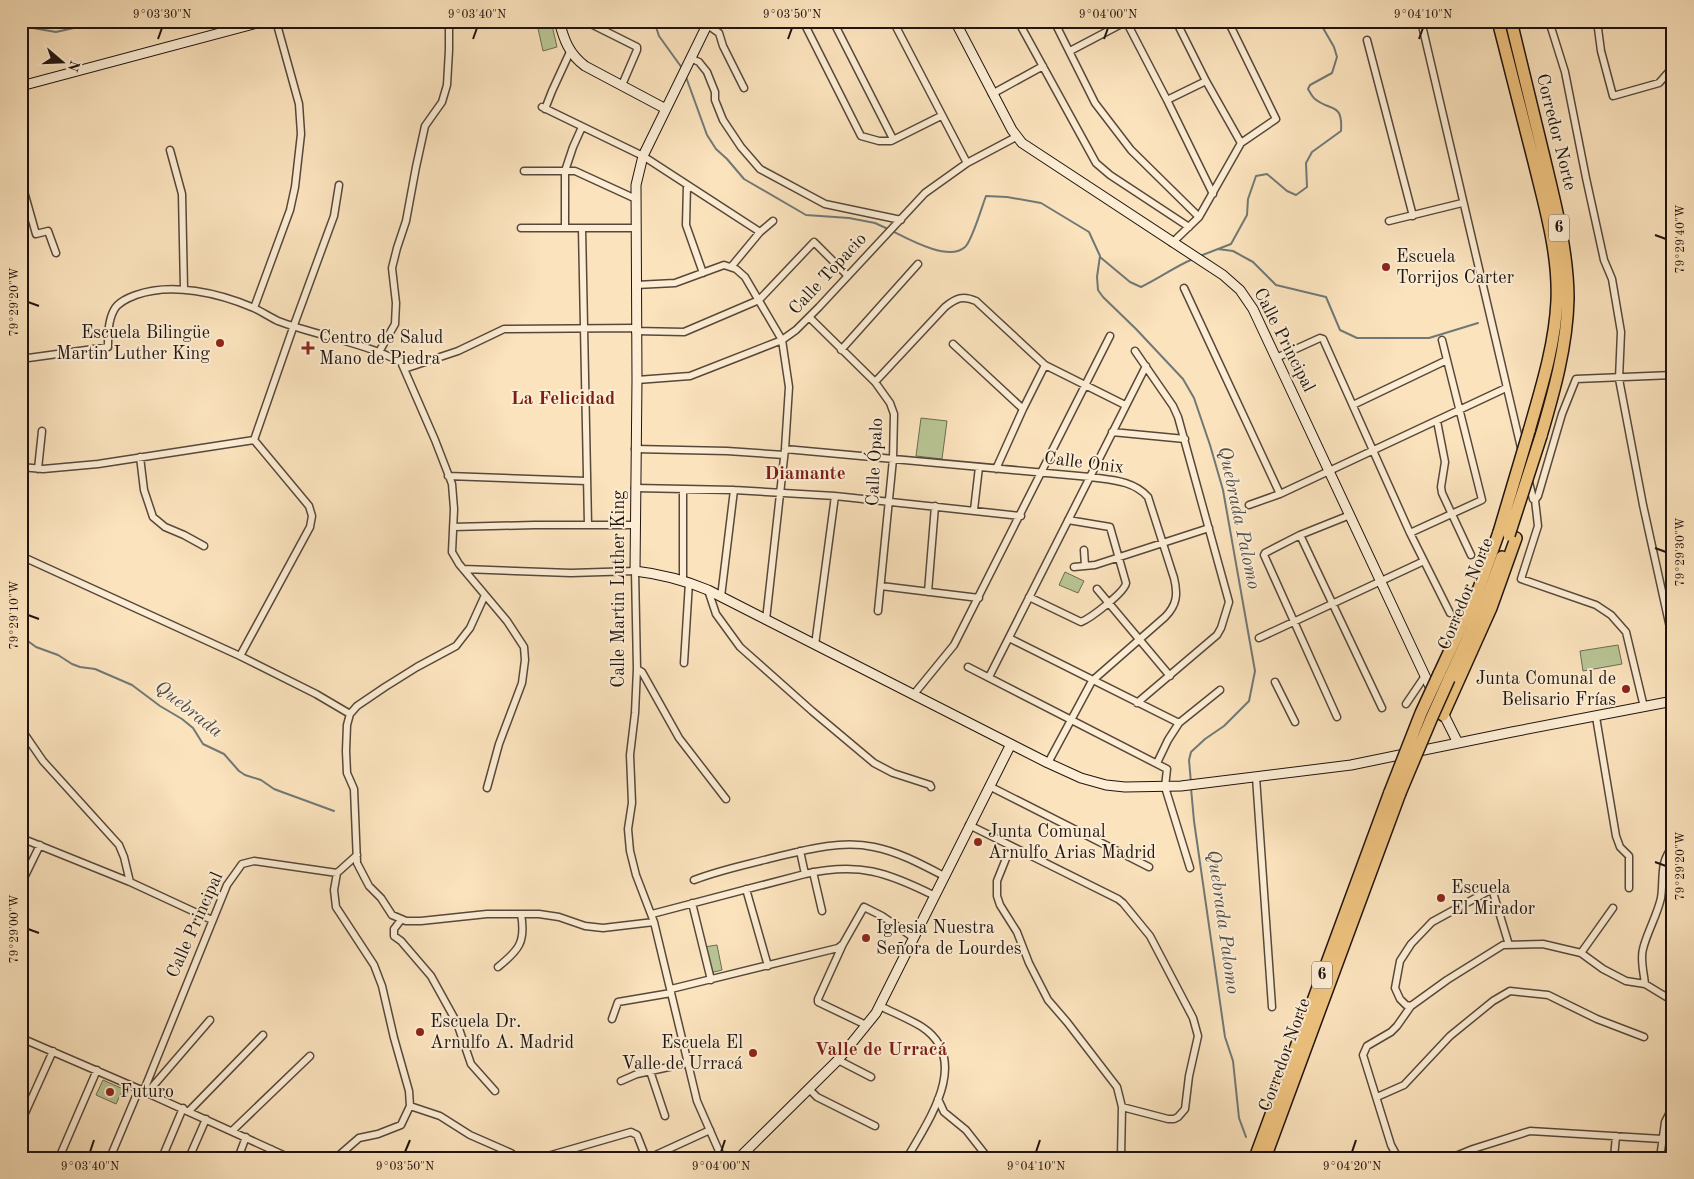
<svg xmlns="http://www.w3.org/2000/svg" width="1694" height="1179" viewBox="0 0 1694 1179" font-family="'Old Standard TT',serif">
<rect width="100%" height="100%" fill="#fbe3bd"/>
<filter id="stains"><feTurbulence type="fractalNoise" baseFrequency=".004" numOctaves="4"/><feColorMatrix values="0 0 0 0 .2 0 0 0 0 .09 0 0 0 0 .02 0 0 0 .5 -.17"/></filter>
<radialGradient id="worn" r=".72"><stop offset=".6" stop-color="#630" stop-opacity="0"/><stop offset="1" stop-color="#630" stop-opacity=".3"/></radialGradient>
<!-- grass -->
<path fill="#b9c595" stroke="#6c6c52" d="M551 21 557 47 543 51 537 24Z
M921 418 947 421 942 459 916 456Z
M1065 572 1084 581 1078 593 1059 585Z
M1618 645 1622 664 1583 671 1580 651Z
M717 945 722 970 710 973 704 947Z
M103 1080 123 1089 116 1104 96 1095Z"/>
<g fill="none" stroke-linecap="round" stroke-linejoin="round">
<!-- stream -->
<path stroke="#707877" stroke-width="2" d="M654 21 659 36 682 68
M21 26 56 32 78 27 129 23 134 21
M686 77 707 135 716 149 727 159 744 179 806 215 849 218 875 223 888 229
M892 231C908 239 949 262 965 247 972 241 982 206 986 196L1007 197 1041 203 1089 232 1100 256 1097 277 1098 290 1103 297 1136 329 1183 379 1194 398 1210 445 1223 490 1255 671 1249 701 1224 726 1205 739 1191 752 1189 760 1191 783
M1218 249 1233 251 1253 262 1276 285 1326 297 1340 330 1357 338H1429L1478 323
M1200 256 1231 244 1247 215 1248 199 1256 176 1267 174 1287 191 1296 195 1307 187 1306 163 1312 152 1341 131C1343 102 1331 112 1315 99 1312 97 1310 92 1308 89L1310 85 1332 73 1337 57 1334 47 1319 21
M1100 257 1130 282 1141 287C1160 278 1174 267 1193 259
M21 636 36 647 58 655 72 664 80 667 95 669 132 685 160 706 182 719 193 728 203 744 224 754 239 771 245 775 261 780 274 789 282 792 334 811
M1191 788 1194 821 1225 1037 1233 1061 1239 1118 1246 1137"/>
<defs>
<path id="street" d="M585 21 637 47V50L622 85
M702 21 719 33 723 46 744 88
M803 21 861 136 879 141H891L941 116
M833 21 893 139
M893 21 967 163
M1018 21 1096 163 1110 175 1189 227
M1054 21 1095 103 1131 150 1199 217
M1126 21 1167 100 1213 194
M1176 21 1206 81 1241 143
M1421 21 1533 499 1535 500 1538 526 1521 579 1596 605 1611 615 1626 632 1644 707
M1549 21 1565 72 1586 178 1604 260 1612 279 1621 332 1619 379 1643 505 1673 641
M1597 21 1601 51 1613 96 1659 83 1673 67
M1367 40 1413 216
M1070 51 1127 21
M690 58 699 62 707 72 715 92V100L723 120 741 147 760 169 825 204 901 220
M992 94 1043 66
M1167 100 1206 81
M542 107 643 156 760 232
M545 109 552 91 570 52
M170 150 182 194 184 289
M524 171H575L636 199
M21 181 36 234 48 231 56 253
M687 185 686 225 703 273
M1389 221 1462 203
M565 227V171L573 147 582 127
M521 228H636
M582 228 588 525
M1172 243 1199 217 1241 143 1276 119 1228 21
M731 267 760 232 773 221
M636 285 675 283 724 265 736 269 745 277 782 340 789 387 785 449 766 620
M1184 288 1280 494
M254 308 290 210 295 187 301 134 299 104 276 21
M809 317 875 382 890 403 894 414 893 459 878 611
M635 331 684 332 759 300 814 242 847 275
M953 344 1023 409
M841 350 918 264
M1135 351 1173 406 1178 417 1229 602 1221 628 1217 635 1137 703
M379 352 395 324 396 303 392 268 397 248 406 221 416 167 425 126 442 102 447 85 449 50V21
M1276 358 1320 338 1323 339 1410 533 1450 613
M21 359 108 347C108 335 108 321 114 310 118 302 128 298 136 295 172 282 219 293 254 308 262 312 270 317 278 321 318 336 362 342 401 362L435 440 452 484 454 509 452 552 459 564 507 621 524 647 525 660 522 683 499 744 487 788
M1045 365 1125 405
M404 369 458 351 504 329 636 328
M637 380 690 376 782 340 796 330 819 307 925 193 967 163 1016 137
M875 382 945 307C956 298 963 295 976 301L1045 365 1023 409 996 469
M1353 405 1447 360
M1437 421 1445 462 1441 487 1442 493 1471 555
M1112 432 1185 439
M254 440 294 325 334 216 339 185
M635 449 727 451 784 455
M785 449 1090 477C1110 480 1133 480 1148 497L1174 578C1178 594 1177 605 1165 617L1092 681 1048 763
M140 457 144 490 153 517 165 527 184 535 204 546
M21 467 43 469 98 464 254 440
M38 469 42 431
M448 476 586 481
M635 488 734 490 835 496 1021 516
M1535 500 1538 496 1562 414 1576 379 1673 375
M1249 505 1280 494 1506 388
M974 510 979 467
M453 527 534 525H635
M1410 533 1482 500 1442 340
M1300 535 1382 708
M1084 550 1085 566
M21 556 240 656 316 694 350 714
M1074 567 1095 565 1209 528
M463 569 571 573 635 571 637 669 635 713 630 755 632 803 628 829 630 851 636 875 654 922 697 1101 722 1158
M683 580V489
M881 586 979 598
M1097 589 1170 676
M708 590 716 614 740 647 812 711 874 763 893 773 930 785 931 787
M928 592 935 506
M485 595 470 628 456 646 417 667 385 687 357 706 350 714 347 725 346 751 347 773 354 789 357 863 369 886 381 898 392 915 406 921H421L487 914H539L559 917 585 926 603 928 654 922
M721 597 734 490
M1029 597 1081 622C1091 618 1125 592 1126 583L1110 527 1068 520
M1009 638 1179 723
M1259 638 1424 561
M815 645 835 496
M240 656 310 527 312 516 309 506 254 440
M684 663 689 582
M968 667 1167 769 1165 787 1190 868
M637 669 642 672 679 738 726 799
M989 677 1146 366
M1275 682 1295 722
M914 694 954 645 1110 336
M1406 704 1425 676
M1337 717 1264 555 1265 553 1300 535 1350 515
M1596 717 1616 836 1620 847 1629 856V888
M21 729 43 761 119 845 124 857 130 882
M1157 763 1168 740 1179 723 1220 690
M1256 777 1272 1007
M989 786 1149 867
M969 825 1118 899 1123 903 1150 936 1193 1018 1198 1036 1189 1076 1185 1109 1178 1117 1174 1119H1168L1122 1107
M21 838 130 882 212 920
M1011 846 997 881V896L1000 905 1017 932 1029 963 1048 1000 1067 1022 1117 1087 1122 1107 1121 1158
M800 851 805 874
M813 872 822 911
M694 880C717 871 740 866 764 860 798 852 838 839 874 847 899 852 921 864 944 876
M21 884 40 845
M746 889 768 966
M692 903 711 980
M652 914 805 874C859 862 887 872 935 896
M401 920 394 929V936L401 941 431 976 457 1023 471 1064 495 1091
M1581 953 1613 908
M498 967C519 950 526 942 521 914
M1645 984C1644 974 1640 959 1643 949 1647 932 1657 916 1661 898 1664 880 1659 861 1673 847
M671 989 838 948 843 944
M880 1006C894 1013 909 1019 922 1027 972 1060 928 1121 907 1158
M1411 1006 1406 1005 1400 999 1395 988 1400 961 1411 944 1432 922 1492 889 1509 945
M612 1019 618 1002 671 993
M866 1025 818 1002V999L843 944 864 907 882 916 914 938
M21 1038 139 1089 144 1090 147 1093 290 1158
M838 1060 871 1077
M650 1071 665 1116
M621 1081 637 1074 687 1063
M809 1089 817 1097 875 1126
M144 1090 227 885 242 864 254 861 337 873
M147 1093 210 1020
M1377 1097 1404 1085 1450 1036 1493 1001 1510 991 1548 995 1597 1019 1644 1037
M938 1099 944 1112 966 1130 988 1158
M410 1106 440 1116 470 1135 511 1153 517 1158
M189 1111 263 1035
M21 1122 53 1051
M232 1131 310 1056
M59 1158 97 1070
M110 1158 139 1089
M162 1158 183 1108
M189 1158 206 1119
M238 1158 246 1137
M267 1158 271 1149
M336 1158 359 1138 378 1134 401 1125 410 1106 409 1091 394 1038 382 986 374 965 336 907 334 890 337 873 357 855
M541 1158 631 1132 637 1135 646 1158
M649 1158 710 1130
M1398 1158 1391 1145 1363 1055 1367 1046 1391 1032 1397 1026 1411 1006 1447 980 1503 945 1543 944 1581 953 1603 969 1626 981 1645 984 1673 1001
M1451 1158 1473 1149 1530 1131 1662 1139
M1614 1158 1616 1136
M1660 1158 1665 1122 1673 1106"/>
<path id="secondary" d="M559 21C564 40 569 54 585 66L666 109
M709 21 643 156 636 185 637 380 635 571C661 574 684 580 708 590L1048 763 1081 778 1106 785 1125 787 1181 786 1351 765 1512 732 1673 701
M955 21 1012 130 1022 143 1223 275 1240 290 1253 309 1276 358 1433 693
M21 86 265 21
M1441 709 1458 743
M739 1158 838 1060 876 1013 1011 744"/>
<path id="highway" d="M1498 21C1510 68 1522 115 1534 162 1545 207 1559 254 1557 301 1555 345 1541 389 1529 431
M1511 21C1522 67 1533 112 1544 157 1555 203 1568 252 1568 299 1567 346 1554 392 1541 436
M1439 674 1479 588 1499 532
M1449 679 1490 590 1502 557
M1443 715 1491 608 1516 538
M1255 1158 1390 792
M1265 1158 1400 793"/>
</defs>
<!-- street casing -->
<use href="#street" stroke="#57483b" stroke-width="9"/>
<!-- secondary casing -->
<use href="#secondary" stroke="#201410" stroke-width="11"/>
<!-- highway casing -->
<use href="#highway" stroke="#201410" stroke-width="14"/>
<!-- street -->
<use href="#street" stroke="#fcedd4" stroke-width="6"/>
<!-- secondary -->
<use href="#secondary" stroke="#fcedd4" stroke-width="9"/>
<!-- highway -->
<use href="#highway" stroke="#eec27e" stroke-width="11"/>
<defs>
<path id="highway-bridge" d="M1499 532 1529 431
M1509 535 1541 436
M1390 792 1421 713 1439 674
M1400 793 1432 717 1449 679"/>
</defs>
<!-- highway-bridge casing -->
<use href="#highway-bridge" stroke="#201410" stroke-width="14" stroke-linecap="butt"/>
<!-- highway-bridge -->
<use href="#highway-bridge" stroke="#eec27e" stroke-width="11"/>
</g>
<!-- ticks -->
<path fill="none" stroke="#201410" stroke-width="2" d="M158 39 162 28M473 39 477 28M788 39 792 28M1104 39 1108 28M1419 39 1423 28M1655 235 1666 239M28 302 39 306M1655 548 1666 552M28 615 39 619M1655 862 1666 866M28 929 39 933M90 1152 94 1140M405 1152 410 1140M721 1152 725 1140M1036 1152 1040 1140M1352 1152 1356 1140"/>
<!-- markers -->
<g fill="#8f2418" stroke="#fcedd4" stroke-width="2">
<circle cx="1386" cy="267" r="5"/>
<circle cx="220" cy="343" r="5"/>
<path d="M305.5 340.5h5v5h5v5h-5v5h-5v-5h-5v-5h5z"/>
<circle cx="1626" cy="689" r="5"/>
<circle cx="978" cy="842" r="5"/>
<circle cx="1441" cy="898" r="5"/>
<circle cx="866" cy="938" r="5"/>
<circle cx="420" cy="1032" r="5"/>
<circle cx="753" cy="1053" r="5"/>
<circle cx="110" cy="1092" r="5"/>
</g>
<g text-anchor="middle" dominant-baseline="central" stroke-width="4" stroke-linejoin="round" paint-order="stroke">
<!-- shield labels -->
<g fill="#fcedd4" stroke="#62554b" stroke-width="1">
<rect x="1549" y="214.5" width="20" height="27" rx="4"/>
<rect x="1312" y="961.5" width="20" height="27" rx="4"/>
</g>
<g font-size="16" font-weight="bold" fill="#201410">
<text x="1559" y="228">6</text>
<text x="1322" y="975">6</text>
</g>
<!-- street labels -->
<g font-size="18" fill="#201410" stroke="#fcedd4">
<text transform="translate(1556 132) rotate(76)">Corredor Norte</text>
<text transform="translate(828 274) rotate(-47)">Calle Topacio</text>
<text transform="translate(1284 340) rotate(63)">Calle Principal</text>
<text transform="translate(875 462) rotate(-87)">Calle Ópalo</text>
<text transform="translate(1084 463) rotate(7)">Calle Onix</text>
<text transform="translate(619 589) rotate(-90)">Calle Martin Luther King</text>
<text transform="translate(1466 594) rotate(-68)">Corredor Norte</text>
<text transform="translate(195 925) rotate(-66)">Calle Principal</text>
<text transform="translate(1285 1055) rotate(-70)">Corredor Norte</text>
</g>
<!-- poi labels -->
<g font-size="18" fill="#201410" stroke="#fcedd4" text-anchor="start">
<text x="1396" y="257">Escuela<tspan x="1396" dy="21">Torrijos Carter</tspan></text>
<text x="210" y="333" text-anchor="end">Escuela Bilingüe<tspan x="210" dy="21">Martin Luther King</tspan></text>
<text x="319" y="338">Centro de Salud<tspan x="319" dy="21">Mano de Piedra</tspan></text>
<text x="1616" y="679" text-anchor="end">Junta Comunal de<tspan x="1616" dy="21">Belisario Frías</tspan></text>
<text x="988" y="832">Junta Comunal<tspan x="988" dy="21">Arnulfo Arias Madrid</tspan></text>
<text x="1451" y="888">Escuela<tspan x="1451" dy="21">El Mirador</tspan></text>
<text x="876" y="928">Iglesia Nuestra<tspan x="876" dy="21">Señora de Lourdes</tspan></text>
<text x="430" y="1022">Escuela Dr.<tspan x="430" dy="21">Arnulfo A. Madrid</tspan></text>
<text x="743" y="1043" text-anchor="end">Escuela El<tspan x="743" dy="21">Valle de Urracá</tspan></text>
<text x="120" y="1092">Futuro</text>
</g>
<!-- neighbourhood labels -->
<g font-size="19" font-weight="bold" fill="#7a1f14" stroke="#fcedd4">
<text x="563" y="399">La Felicidad</text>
<text x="805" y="474">Diamante</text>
<text x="881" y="1050">Valle de Urracá</text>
</g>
<!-- water labels -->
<g font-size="19" font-style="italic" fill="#4f4e4c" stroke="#fcedd4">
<text transform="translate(1238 518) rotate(78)">Quebrada Palomo</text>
<text transform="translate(188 710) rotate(38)">Quebrada</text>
<text transform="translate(1222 922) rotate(82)">Quebrada Palomo</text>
</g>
</g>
<!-- margin -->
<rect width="1694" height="1179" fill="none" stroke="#fbe3bd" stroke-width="55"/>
<!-- north arrow -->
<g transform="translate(62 62) rotate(109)" stroke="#fcedd4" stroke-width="4" paint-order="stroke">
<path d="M0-4L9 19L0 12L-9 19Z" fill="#201410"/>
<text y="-8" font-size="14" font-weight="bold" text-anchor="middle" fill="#201410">N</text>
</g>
<rect x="28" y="28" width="1638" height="1124" fill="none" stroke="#201410" stroke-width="2"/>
<g font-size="12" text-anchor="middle" fill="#201410">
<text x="162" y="18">9°03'30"N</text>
<text x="477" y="18">9°03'40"N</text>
<text x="792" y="18">9°03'50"N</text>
<text x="1108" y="18">9°04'00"N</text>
<text x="1423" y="18">9°04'10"N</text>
<text transform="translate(1680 239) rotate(-90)" y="4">79°29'40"W</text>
<text transform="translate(14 302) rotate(-90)" y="4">79°29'20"W</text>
<text transform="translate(1680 552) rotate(-90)" y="4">79°29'30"W</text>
<text transform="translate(14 615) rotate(-90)" y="4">79°29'10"W</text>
<text transform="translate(1680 866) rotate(-90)" y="4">79°29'20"W</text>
<text transform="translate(14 929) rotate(-90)" y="4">79°29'00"W</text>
<text x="90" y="1170">9°03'40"N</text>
<text x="405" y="1170">9°03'50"N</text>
<text x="721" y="1170">9°04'00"N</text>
<text x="1036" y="1170">9°04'10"N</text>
<text x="1352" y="1170">9°04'20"N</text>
</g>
<rect width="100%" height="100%" filter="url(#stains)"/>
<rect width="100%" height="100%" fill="url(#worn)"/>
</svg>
